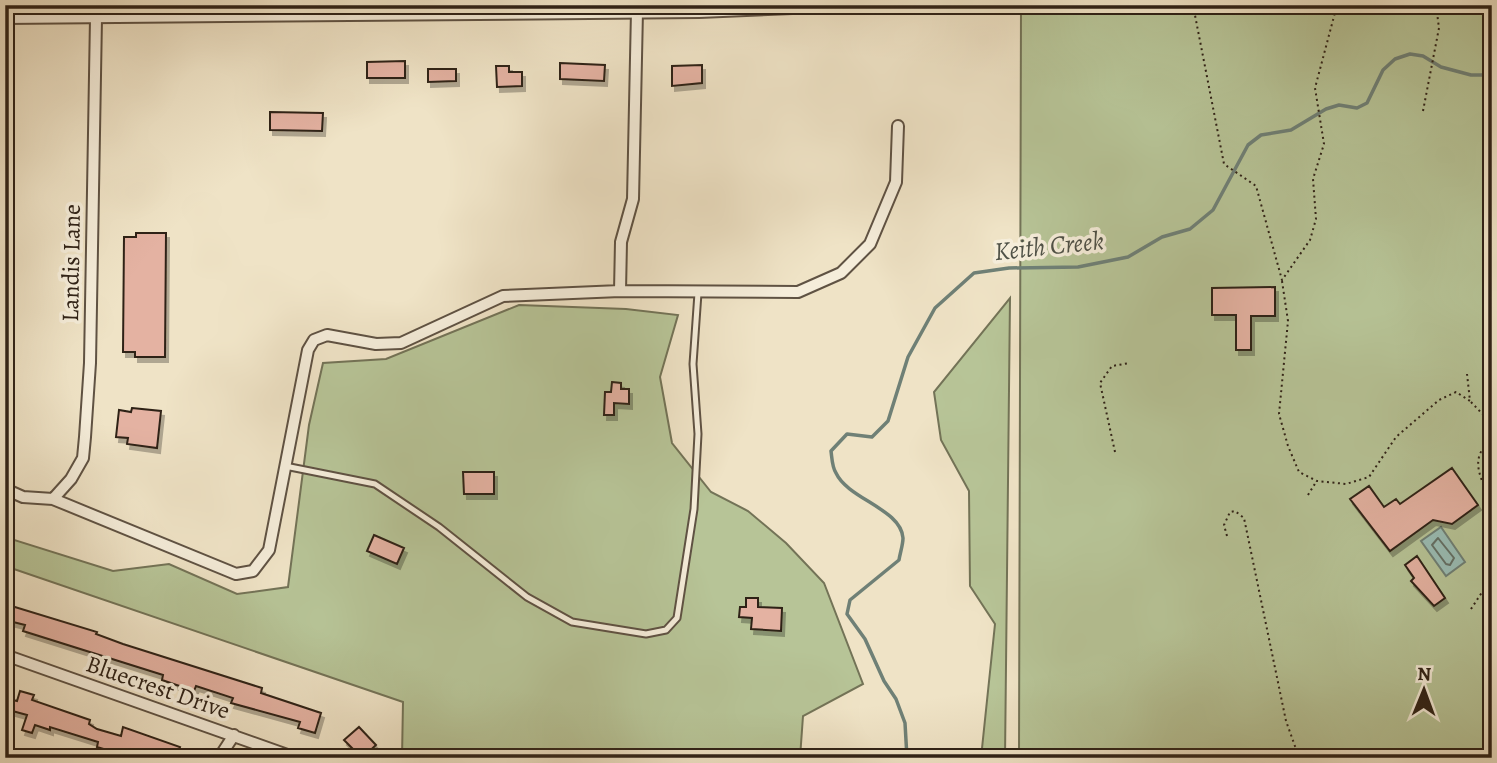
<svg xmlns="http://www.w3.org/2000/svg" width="1497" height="763" viewBox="0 0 1497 763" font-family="Alegreya,serif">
<defs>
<filter id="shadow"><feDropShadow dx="3" dy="5" stdDeviation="0" flood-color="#0004"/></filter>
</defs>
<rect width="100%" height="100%" fill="#efe3c6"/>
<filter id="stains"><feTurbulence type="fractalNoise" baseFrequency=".00286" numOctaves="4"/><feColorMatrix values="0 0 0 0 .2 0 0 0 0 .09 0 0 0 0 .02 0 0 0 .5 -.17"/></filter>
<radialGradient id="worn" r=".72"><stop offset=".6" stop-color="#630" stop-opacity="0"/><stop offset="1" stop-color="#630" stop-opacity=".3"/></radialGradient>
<!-- green -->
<path fill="#b7c497" stroke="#737357" stroke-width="2" d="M1021 5H1492V758H1019Z
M1010 298 1005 758H981L995 624 970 586 969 491 941 440 934 392Z
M519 305 626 309 678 315 660 377 672 443 711 492 748 511 786 543 824 583 863 684 803 716 800 758H402L403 702 5 566V537L113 571 169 564 237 594 288 587 309 425 323 363 386 359Z"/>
<!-- water -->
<path fill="#9abeb6" stroke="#6f8076" stroke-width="2" d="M1441 527 1465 562 1446 576 1421 541Z"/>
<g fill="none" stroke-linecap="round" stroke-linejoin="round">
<!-- shore -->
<path stroke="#647066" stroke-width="2" d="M1438 538 1454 558 1450 565 1446 564 1432 545Z"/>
<!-- stream -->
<path stroke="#6f8076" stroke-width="3.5" d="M907 758 905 723 896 699 884 681 865 639 847 614 850 600 899 560C900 553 903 545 903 538 901 509 848 499 836 473 832 467 832 458 831 451L847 434 872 437 888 421 908 357 935 308 974 273 1009 268 1078 267 1128 257 1162 237 1190 229 1213 210 1248 145 1261 135 1291 130 1326 109 1339 105 1357 108 1367 103 1383 70 1395 59 1410 54 1423 56 1441 67 1471 75H1492"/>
</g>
<!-- building -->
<path fill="#e4b2a2" stroke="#2f2217" stroke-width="2" filter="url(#shadow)" d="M405 61V78H367V62Z
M560 63 605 65 604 81 560 79Z
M702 65V83L672 86V66Z
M496 66H509V72H522V86L497 87Z
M428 69H456V81L428 82Z
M270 112 323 113 322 131 270 130Z
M136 233H166L165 357H135V352H123L124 237H136Z
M1275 287V316H1251V350H1236V315H1212V288Z
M612 382 621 383V389H629V404L614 403V415H604L605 392H611Z
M132 408 161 411 157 448 127 444 128 438 116 437 119 410 131 412Z
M1452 468 1478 505 1452 524 1433 520 1390 551 1350 499 1369 486 1384 507 1396 499 1400 504Z
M463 472H494V494H464Z
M374 535 404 548 397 564 367 551Z
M1417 556 1445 598 1434 606 1411 581 1414 578 1405 565Z
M746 598H758V607L782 608 781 631 751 629 752 618 739 617 740 607H746Z
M5 604 97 632 96 634 123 644 262 688 261 693 321 713 315 733 298 728 300 722 231 703 233 698 196 686 194 691 162 680 163 675 23 631 25 625 5 620Z
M20 691 34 695 32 700 90 720 89 724 97 729 121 736 123 727 180 747 176 758H133L97 747 98 742 50 727V730L35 725 32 733 22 730 27 715 5 709V698L17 701Z
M359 727 376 745 362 758 344 740Z"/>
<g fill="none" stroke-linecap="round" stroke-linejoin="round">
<defs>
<path id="service" d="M285 466 375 484 439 527 527 597 572 622 646 634 666 630 677 618 694 509 698 434 693 364 698 293"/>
<path id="minor" d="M620 291 621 242 633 199 637 11
M5 489 23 497 53 499 236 574 253 571 269 550 308 350 314 340 327 335 376 344 401 343 503 296 620 291 798 292 841 273 870 244 896 182 898 126
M53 499 71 479 83 458 85 437 90 363 96 18
M5 655 296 758
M219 758 234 735"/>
<path id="tertiary" d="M5 17 699 11 841 5"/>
</defs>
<!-- service casing -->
<use href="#service" stroke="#5f5243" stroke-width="9"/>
<!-- minor casing -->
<use href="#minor" stroke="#5f5243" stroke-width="14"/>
<!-- tertiary casing -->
<use href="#tertiary" stroke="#5f5243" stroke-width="16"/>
<!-- path -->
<path stroke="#2f2217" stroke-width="2" stroke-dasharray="2 3.5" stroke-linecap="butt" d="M1193 5 1224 164 1256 186 1282 280 1310 240 1316 219 1313 179 1324 144 1315 88 1337 5
M1423 111 1439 28 1436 5
M1282 281 1288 321 1279 414 1288 446 1299 472 1317 481 1346 484 1369 477 1396 437 1439 400 1456 392 1470 401 1467 374
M1471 402 1492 424
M1492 439C1466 460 1483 479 1492 506
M1115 452 1100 383 1112 366 1130 363
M1308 495 1316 482
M1227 536 1224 525 1230 512 1235 511 1244 518 1286 721 1296 749
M1471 609 1492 577"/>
<!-- service -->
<use href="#service" stroke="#f5edda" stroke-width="5"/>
<!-- minor -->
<use href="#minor" stroke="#f5edda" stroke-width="10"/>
<!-- tertiary -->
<use href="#tertiary" stroke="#f5edda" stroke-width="12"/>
</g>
<g text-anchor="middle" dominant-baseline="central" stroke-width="7" stroke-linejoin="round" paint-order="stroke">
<!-- street labels -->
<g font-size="24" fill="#2f2217" stroke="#f5edda">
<text transform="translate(71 263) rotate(-89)">Landis Lane</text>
<text transform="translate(158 687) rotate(19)">Bluecrest Drive</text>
</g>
<!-- water labels -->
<g font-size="26" font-style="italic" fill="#4f5147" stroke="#f5edda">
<text transform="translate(1049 246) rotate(-6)">Keith Creek</text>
</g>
</g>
<!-- margin -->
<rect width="1497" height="763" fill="none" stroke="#efe3c6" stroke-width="28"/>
<rect x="7" y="7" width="1483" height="749" fill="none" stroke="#2f2217" stroke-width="3.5"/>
<rect x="14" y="14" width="1469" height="735" fill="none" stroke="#2f2217" stroke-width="2"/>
<!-- north arrow -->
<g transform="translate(1424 690) rotate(1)" stroke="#f5edda" stroke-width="5" paint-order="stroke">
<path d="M0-5L12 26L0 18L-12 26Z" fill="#2f2217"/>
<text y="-10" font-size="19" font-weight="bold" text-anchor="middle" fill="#2f2217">N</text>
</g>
<rect width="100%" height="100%" filter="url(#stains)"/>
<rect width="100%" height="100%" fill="url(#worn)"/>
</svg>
